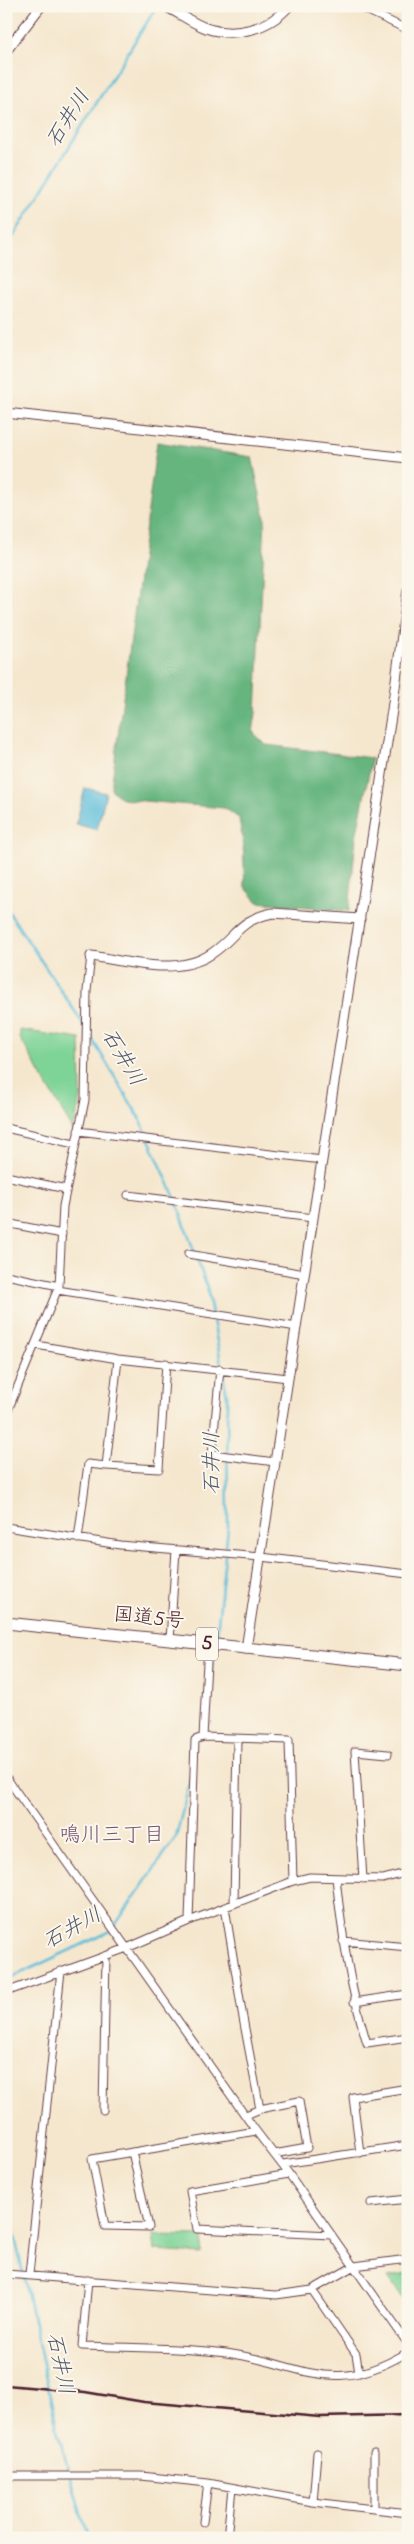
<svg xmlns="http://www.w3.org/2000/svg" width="414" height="2544" viewBox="0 0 414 2544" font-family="'Indie Flower','Klee One',sans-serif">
<rect width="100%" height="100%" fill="#fbf7ec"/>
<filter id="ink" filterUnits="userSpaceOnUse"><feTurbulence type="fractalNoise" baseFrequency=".02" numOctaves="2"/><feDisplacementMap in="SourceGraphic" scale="10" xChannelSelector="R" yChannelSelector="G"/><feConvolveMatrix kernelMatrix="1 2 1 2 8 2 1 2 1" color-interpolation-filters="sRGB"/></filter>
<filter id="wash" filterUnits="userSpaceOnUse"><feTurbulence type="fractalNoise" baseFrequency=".0096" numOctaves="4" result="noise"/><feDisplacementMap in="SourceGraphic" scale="20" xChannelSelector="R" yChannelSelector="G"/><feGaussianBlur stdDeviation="1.12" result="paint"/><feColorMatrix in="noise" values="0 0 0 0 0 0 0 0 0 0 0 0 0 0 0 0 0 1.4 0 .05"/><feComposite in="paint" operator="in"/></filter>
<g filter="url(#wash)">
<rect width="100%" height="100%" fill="#f5e7ce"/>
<!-- green -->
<path fill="#7ed396" stroke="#647960" d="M20 1030 80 1039 81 1097 73 1130 20 1038Z
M153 2235 203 2236 202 2254 155 2251Z
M408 2274V2305L388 2277Z"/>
<!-- forest -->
<path fill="#66b57f" stroke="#586a55" d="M157 442 252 457 265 518 256 713 253 732 266 745 372 758 356 837 349 911 258 902 245 887 243 842 239 818 224 808 122 799 111 789Z"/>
<!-- water -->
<path fill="#5bbdda" stroke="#526e82" d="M85 788 106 793 97 830 76 824Z"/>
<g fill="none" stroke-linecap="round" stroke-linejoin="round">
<!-- stream -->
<path stroke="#5bbdda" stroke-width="2.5" d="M6 14 15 6
M6 248 157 6
M6 908 84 1025
M88 1032 140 1119 175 1198 207 1287 227 1396 228 1527 216 1642
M208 1694 215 1647
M6 1980 111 1931 176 1837 191 1777
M6 2196 58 2433 88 2538"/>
</g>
</g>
<g filter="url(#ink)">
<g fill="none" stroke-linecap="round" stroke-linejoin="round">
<defs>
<path id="minor" d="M358 6 408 30
M6 1060V1064
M6 1128 74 1144
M78 1131 322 1160
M6 1176 66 1189
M128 1195 313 1218
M6 1223 62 1234
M188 1254 305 1274
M6 1275 59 1286
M57 1290 297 1327
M36 1345 118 1359 288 1378
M220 1369 212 1454 275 1462
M6 1415 59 1286 63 1206 85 1100 87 991 91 956
M106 1466 159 1469 166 1363
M6 1527 120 1545 261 1557 408 1574
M78 1539 88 1464 106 1466 118 1359
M170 1640 176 1550
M203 1737 289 1740 293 1881
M6 1777 256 2131 289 2174 408 2344
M336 1878C342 1934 350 1989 367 2043L408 2037
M363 1879 355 1751 388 1754
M234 1904 237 1739
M225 1907 243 2018 260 2109
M189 1921 195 1740 203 1737 208 1644
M343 1941 408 1947
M6 1992 127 1948 189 1921 293 1881 310 1877 383 1879 408 1872
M354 2002 408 1994
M103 2110 106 1956
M246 2115 260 2109 299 2101 307 2148 274 2154
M132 2152 149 2227 105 2226 92 2159 256 2131
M360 2153 353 2097 408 2088
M283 2164 408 2145
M289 2174 190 2191 197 2229 332 2235
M371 2203 408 2199
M6 2274 276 2295 312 2290 354 2266 408 2259
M29 2274 61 1971
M88 2280 82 2346C129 2348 179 2347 226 2353 302 2363 331 2399 408 2352
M312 2290 356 2354 359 2373
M374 2453V2509
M6 2476H141L208 2483 313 2502 408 2513
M313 2502 317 2453
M203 2522 208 2483
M228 2528 232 2488"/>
<path id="tertiary" d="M165 6C179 13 192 23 206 28 235 38 269 29 289 6
M6 51 41 6
M6 413 408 458
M91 956C128 961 177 977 211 954 237 937 237 920 273 913L360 919
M246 1649 392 710 408 590"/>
<path id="trunk" d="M6 1623 408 1665"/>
</defs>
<!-- minor casing -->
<use href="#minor" stroke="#643d43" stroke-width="9"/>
<!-- tertiary casing -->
<use href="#tertiary" stroke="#643d43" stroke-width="11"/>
<!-- trunk casing -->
<use href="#trunk" stroke="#643d43" stroke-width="13"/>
<!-- minor -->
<use href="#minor" stroke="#fff" stroke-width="7"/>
<!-- tertiary -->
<use href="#tertiary" stroke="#fff" stroke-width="9"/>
<!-- trunk -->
<use href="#trunk" stroke="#fff" stroke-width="11"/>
<!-- rail -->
<path stroke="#4a1f2b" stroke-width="2.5" d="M6 2385 85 2392 144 2402 320 2417 408 2415"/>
</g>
</g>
<g text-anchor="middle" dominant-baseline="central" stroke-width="4" stroke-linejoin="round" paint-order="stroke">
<!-- shield labels -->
<rect fill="#fbf7ec" stroke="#7f6065" stroke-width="1" x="196" y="1627.5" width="22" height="33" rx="4"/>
<g font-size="19" font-weight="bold" fill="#4a1f2b">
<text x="207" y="1644">5</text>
</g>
<!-- street labels -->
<g font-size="20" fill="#4a1f2b" stroke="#fbf7ec">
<text transform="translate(149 1619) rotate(6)">国道5号</text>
</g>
<!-- water labels -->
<g font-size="21" font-style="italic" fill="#505668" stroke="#fbf7ec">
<text transform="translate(69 119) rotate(-58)">石井川</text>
<text transform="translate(122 1058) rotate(59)">石井川</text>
<text transform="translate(213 1463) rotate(-90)">石井川</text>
<text transform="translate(73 1929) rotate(-29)">石井川</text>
<text transform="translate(59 2364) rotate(78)">石井川</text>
</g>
<!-- neighbourhood labels -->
<g font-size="21" fill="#725270" stroke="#fbf7ec">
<text x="112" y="1836">鳴川三丁目</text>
</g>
</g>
<!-- margin -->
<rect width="414" height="2544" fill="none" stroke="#fbf7ec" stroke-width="25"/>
</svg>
